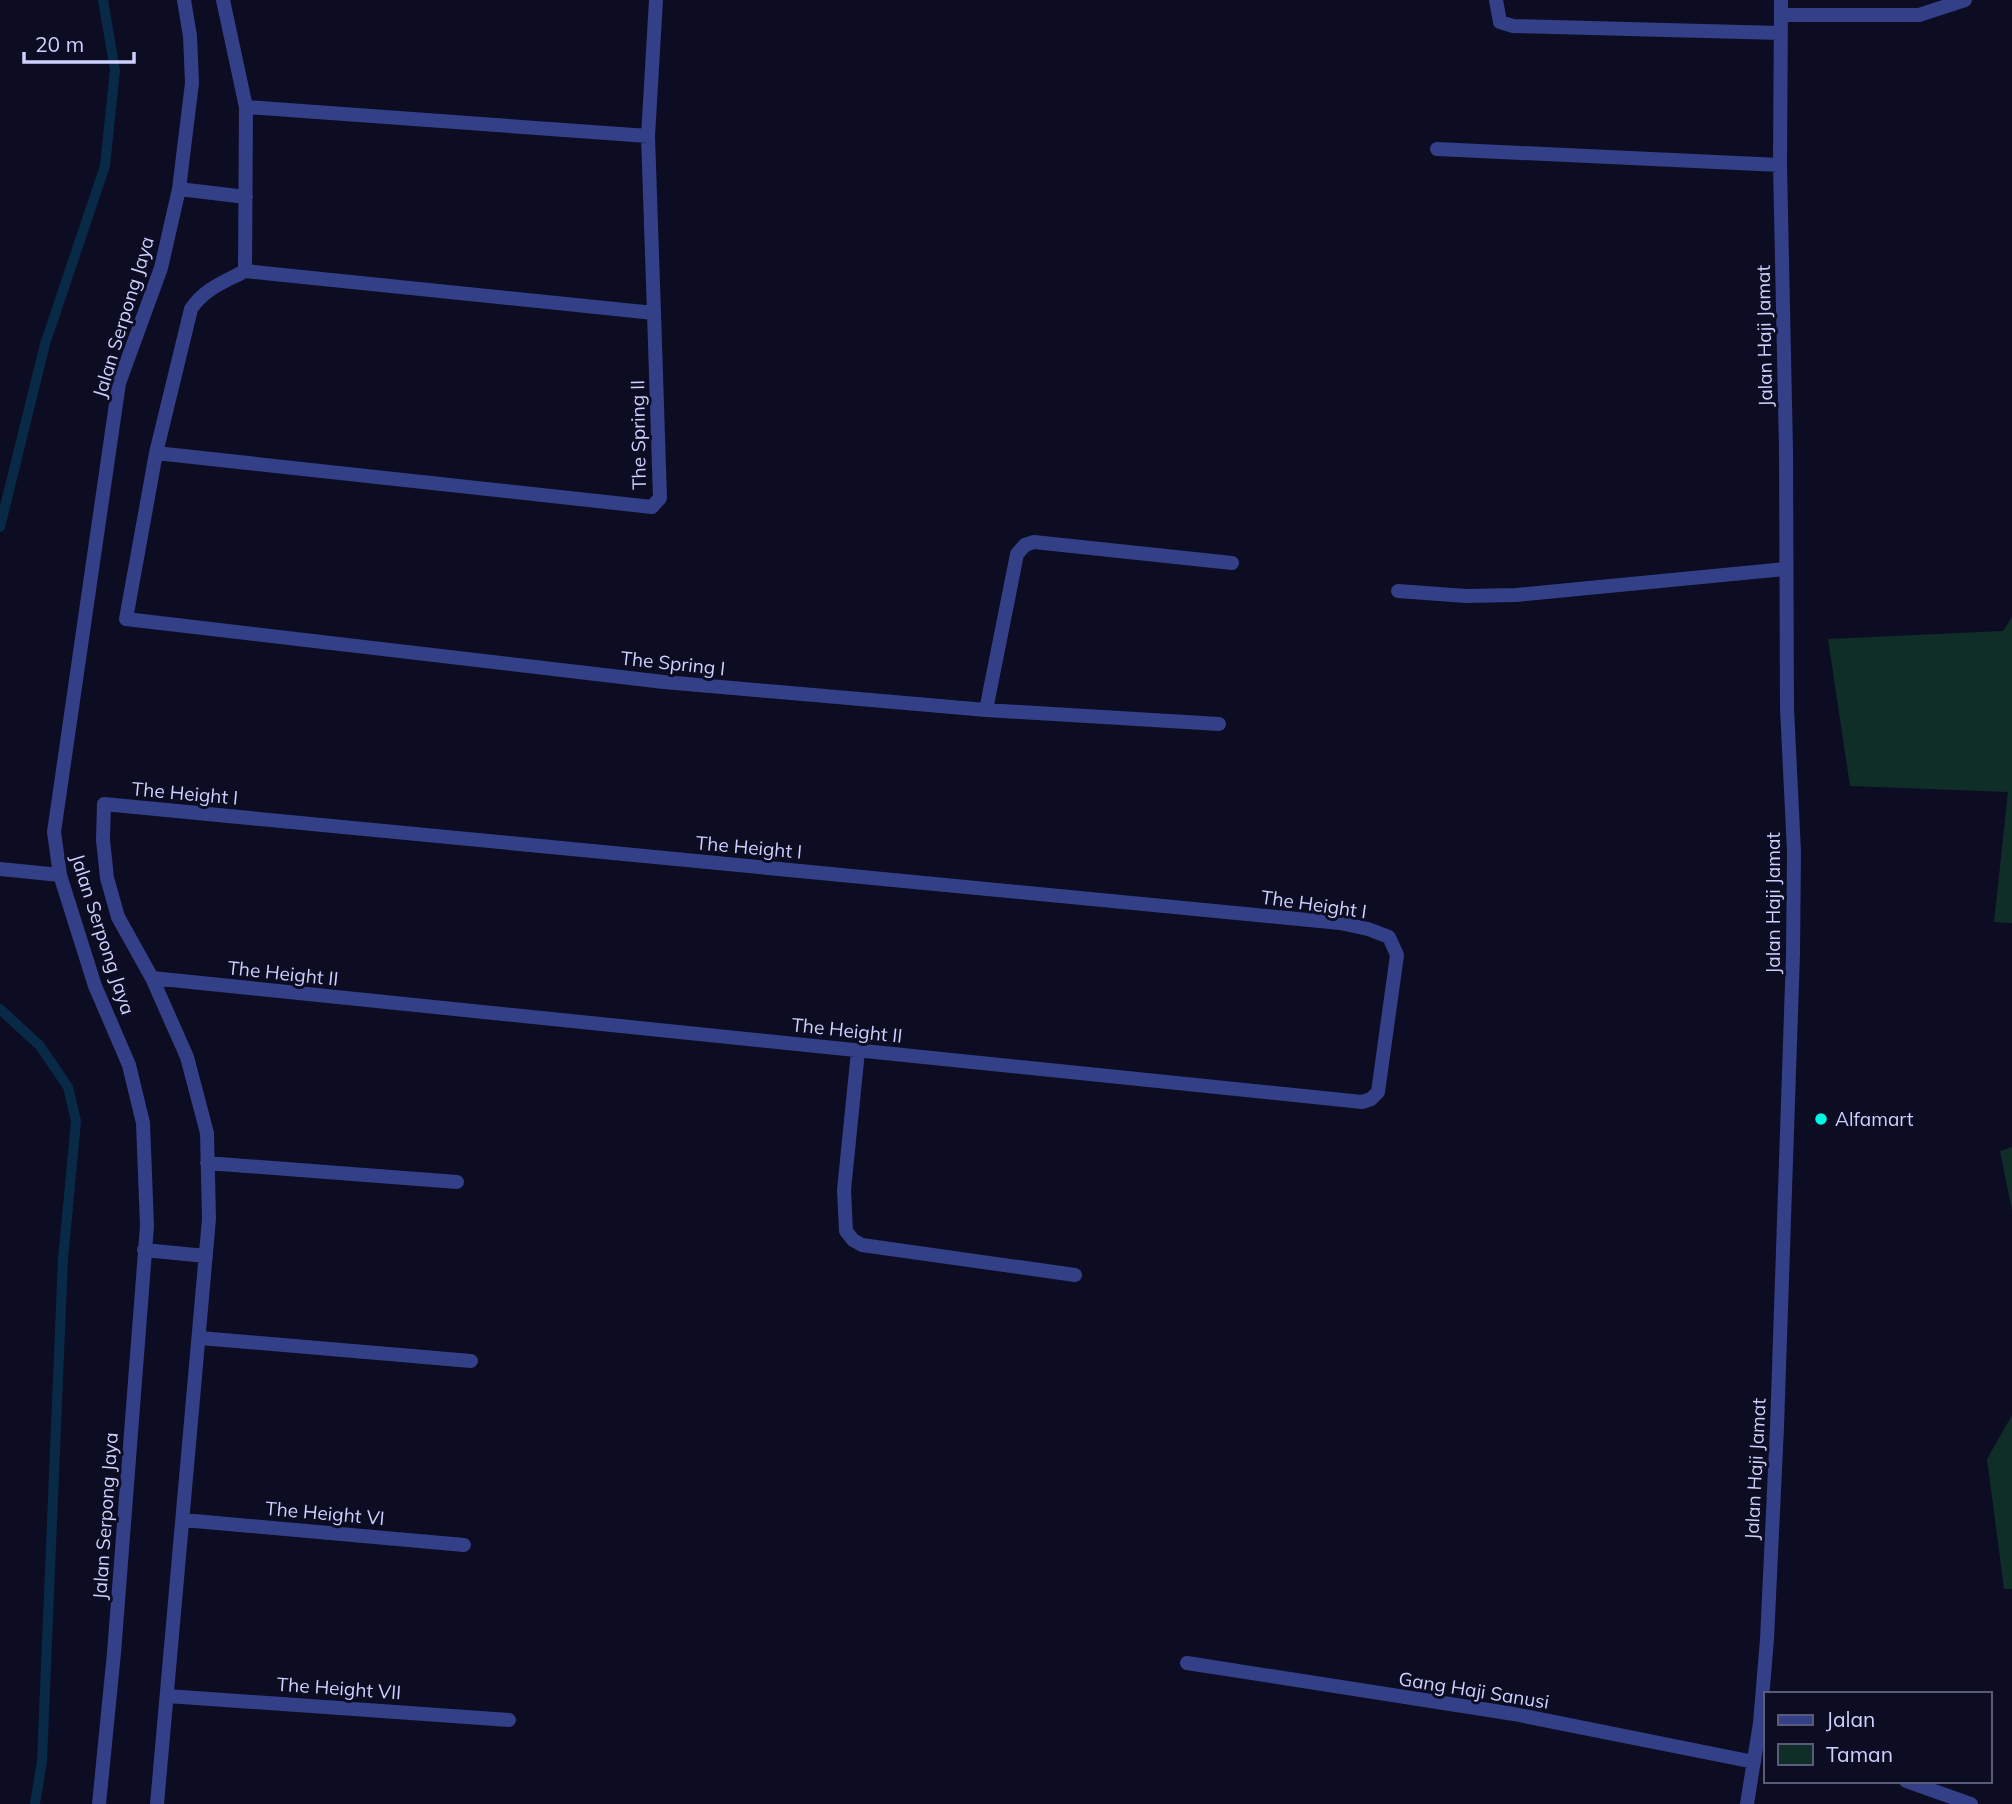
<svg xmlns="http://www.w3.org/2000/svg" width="2012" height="1804" viewBox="0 0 2012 1804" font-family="Mulish,sans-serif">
<rect width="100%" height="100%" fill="#0c0c23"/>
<!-- green -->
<path fill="#0f2e27" d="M2012 617V923L1994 922 2008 792 1850 786 1828 639 2003 631Z
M2012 1147V1211L2000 1151Z
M2012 1415V1589H2004L1987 1459Z"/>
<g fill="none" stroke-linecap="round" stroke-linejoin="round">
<!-- stream -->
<path stroke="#082a47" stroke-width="10" d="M0 527 45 344 105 166 115 70 103 0
M0 1009 40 1046 68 1087 76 1121 63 1259 42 1761 35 1804"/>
<!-- minor -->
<path stroke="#333f86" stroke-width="14" d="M223 0 246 107 245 271C224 282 204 289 191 309L156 453 126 619 664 682 986 710 1219 724
M1496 0 1500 22 1513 26 1781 33
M1781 15H1919L1965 0
M246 107 648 136 654 313
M648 136 656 0
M1437 149 1780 165
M179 189 246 197
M156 453 652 507 660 498 654 313 245 271
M1398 591 1466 596 1516 595 1786 569
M986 710 1017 554 1025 545 1034 542 1232 563
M0 869 60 875
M152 978 1362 1102 1371 1099 1378 1092 1397 955 1389 937 1368 929 1340 923 104 804 103 840 107 878 118 917 152 978 187 1057 207 1133 209 1219 157 1804
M858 1051 844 1190 846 1231 853 1240 862 1245 1075 1275
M207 1163 457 1182
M144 1250 206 1256
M200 1338 471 1361
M183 1520 464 1545
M1187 1663 1514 1714 1754 1762
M167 1696 509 1720
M1906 1781 1971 1804
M99 1804 114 1653 147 1226 143 1123 129 1065 95 986 60 875 54 832 119 383 161 268 179 189 192 83 190 36 184 0
M1747 1804 1760 1723 1767 1639 1777 1427 1793 954 1794 852 1787 708 1786 450 1780 165 1781 0"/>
</g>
<!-- markers -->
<circle fill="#00f9e5" stroke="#0c0c23" stroke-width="2.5" cx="1821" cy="1119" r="7"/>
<g text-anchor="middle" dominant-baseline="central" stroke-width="6" stroke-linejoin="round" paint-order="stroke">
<!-- street labels -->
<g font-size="19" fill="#ced1ff" stroke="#0c0c23">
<text transform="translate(123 317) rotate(-73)">Jalan Serpong Jaya</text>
<text transform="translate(1764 336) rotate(-91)">Jalan Haji Jamat</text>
<text transform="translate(638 435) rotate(-91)">The Spring II</text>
<text transform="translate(673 663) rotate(6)">The Spring I</text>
<text transform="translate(185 793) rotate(5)">The Height I</text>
<text transform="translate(749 847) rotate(5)">The Height I</text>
<text transform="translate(1773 903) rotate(-90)">Jalan Haji Jamat</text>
<text transform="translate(1314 904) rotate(8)">The Height I</text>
<text transform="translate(103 934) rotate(72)">Jalan Serpong Jaya</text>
<text transform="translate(283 973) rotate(6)">The Height II</text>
<text transform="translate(847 1030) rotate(6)">The Height II</text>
<text transform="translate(1755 1469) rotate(-87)">Jalan Haji Jamat</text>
<text transform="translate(325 1513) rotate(5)">The Height VI</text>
<text transform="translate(105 1516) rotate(-86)">Jalan Serpong Jaya</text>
<text transform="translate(339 1688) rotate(4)">The Height VII</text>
<text transform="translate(1474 1690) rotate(9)">Gang Haji Sanusi</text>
</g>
<!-- poi labels -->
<g font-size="19" fill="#ced1ff" stroke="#0c0c23" text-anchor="start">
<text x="1835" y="1119">Alfamart</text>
</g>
</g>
<!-- legend -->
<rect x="1764" y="1692" width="228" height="91" fill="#0c0c23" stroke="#5a5b7b" stroke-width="2"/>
<rect x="1778" y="1715" width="35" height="10" fill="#333f86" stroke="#5a5b7b" stroke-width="2"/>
<text x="1826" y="1727" font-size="21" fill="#ced1ff">Jalan</text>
<rect x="1778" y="1744" width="35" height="21" fill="#0f2e27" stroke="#5a5b7b" stroke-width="2"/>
<text x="1826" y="1762" font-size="21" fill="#ced1ff">Taman</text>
<!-- scale -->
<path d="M24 52v10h110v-10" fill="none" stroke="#ced1ff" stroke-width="3.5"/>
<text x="35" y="52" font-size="21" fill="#ced1ff" stroke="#0c0c23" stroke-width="5" paint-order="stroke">20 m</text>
</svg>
